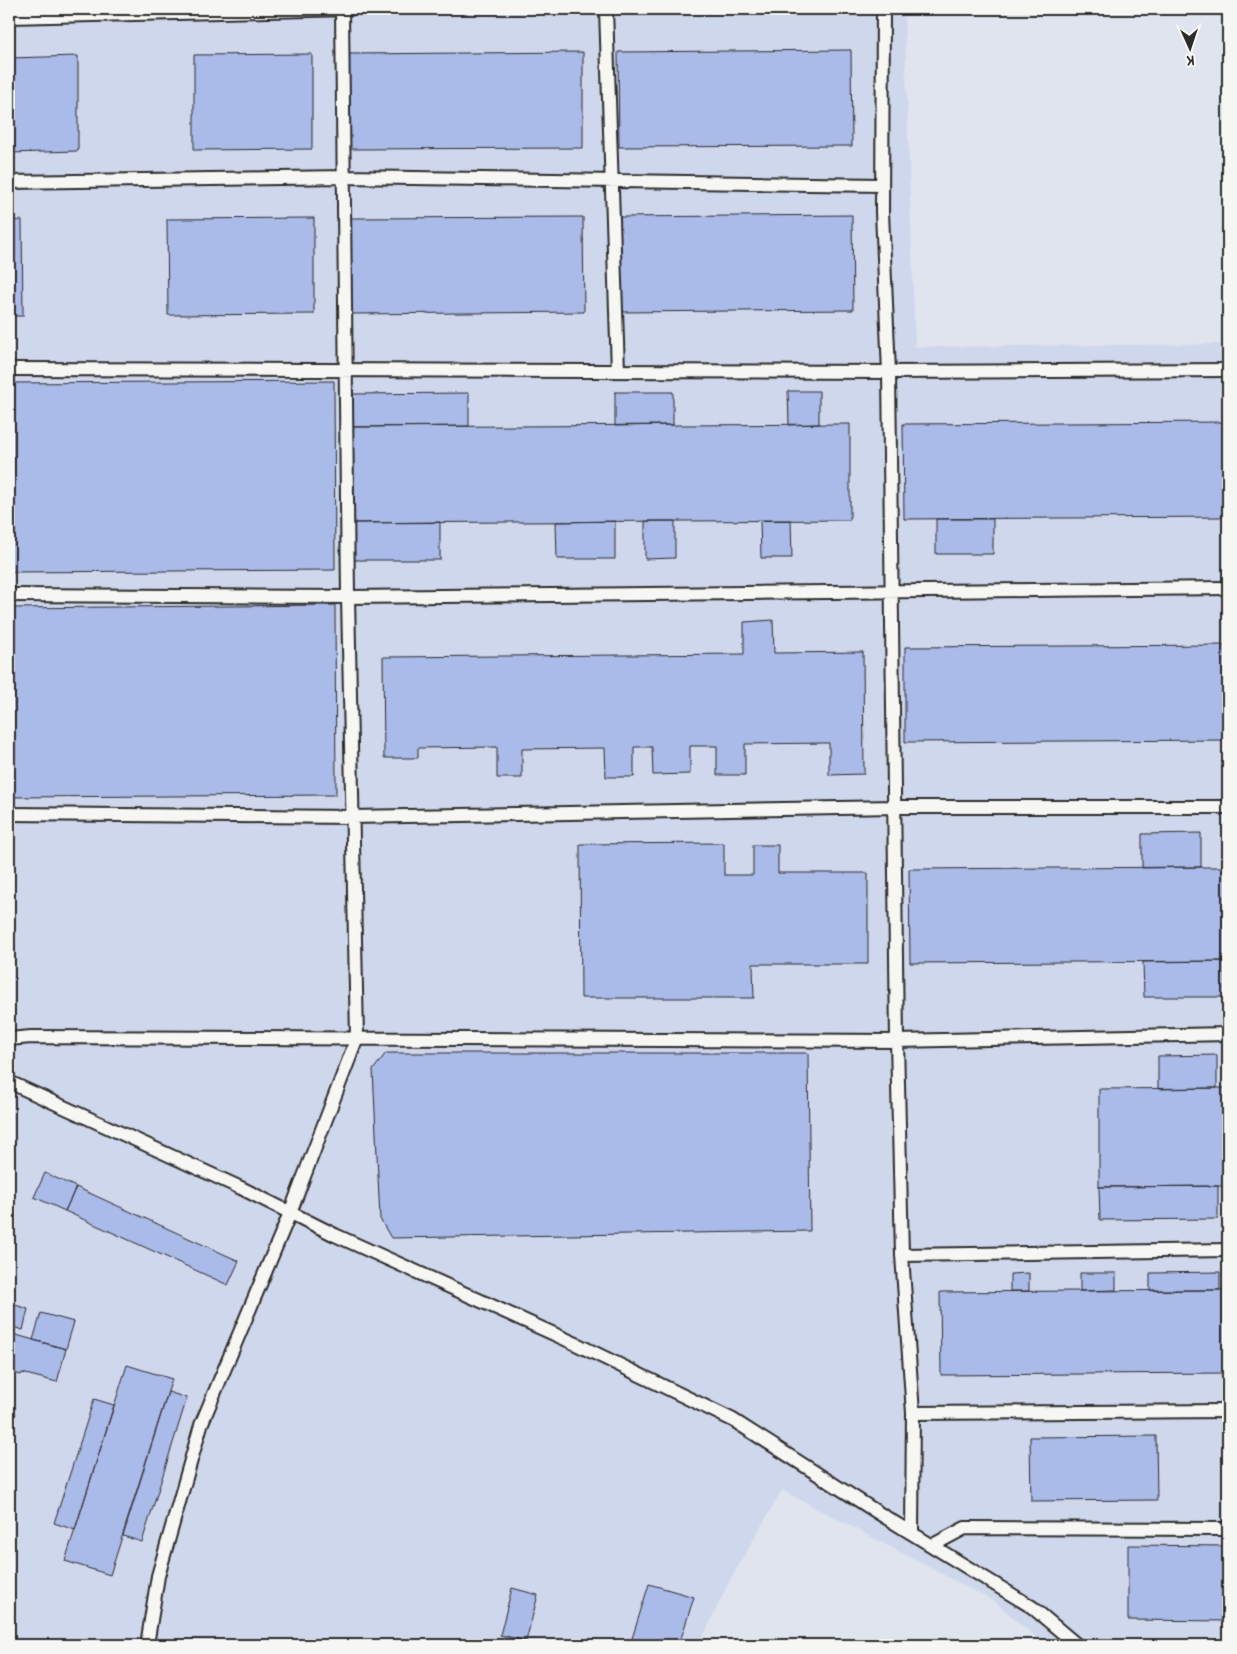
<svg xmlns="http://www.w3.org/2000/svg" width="1237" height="1654" viewBox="0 0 1237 1654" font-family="'Patrick Hand',sans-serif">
<rect width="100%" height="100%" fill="#dfe4ef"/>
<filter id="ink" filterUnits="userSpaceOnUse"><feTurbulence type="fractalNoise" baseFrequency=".02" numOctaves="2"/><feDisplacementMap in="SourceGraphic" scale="10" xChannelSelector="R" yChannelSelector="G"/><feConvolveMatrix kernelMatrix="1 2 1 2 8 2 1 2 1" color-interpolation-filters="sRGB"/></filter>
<g filter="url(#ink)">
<!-- built -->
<path fill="#cfd7ed" d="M9 9H904L915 347 1228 344V1645H1045L995 1602 782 1490 728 1584 699 1645H9Z"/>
<!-- building -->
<path fill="#aabae9" stroke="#2b2b2b" d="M851 50 852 146 619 147 618 52Z
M583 52V148L350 149 349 54Z
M312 54V149L194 150V55Z
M78 56V151L9 153V58Z
M852 215 853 310 620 312 619 217Z
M583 217 584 312 351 314 350 218Z
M314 218V314L168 315 167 219Z
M22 220 23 316H9V221Z
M334 381 335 570 9 572V383Z
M788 391H819V424L789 425Z
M615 392H673V425L615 426Z
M469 393V426L350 427V394Z
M1228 422V517L904 519 903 424Z
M850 424V520L351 523 350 427Z
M936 519H993V554H936Z
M760 520H791L792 558H761Z
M615 521V559H557L556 522Z
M645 521H675V558L645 559Z
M440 522V560H351V523Z
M335 605 336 795 9 797V608Z
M773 620 774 653 863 652 864 774 829 775V743L745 744V775H717V746H690V774L653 775 652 747H634V777H606L605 748 522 749V778H497V747L418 748V758H384L383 657 744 654V622Z
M1228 645V740L905 742V647Z
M1201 833V867L1142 868V834Z
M724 843V875H753V845H778V873H868V964H753L754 998H581L580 844Z
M1201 867H1228V961L910 963 909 869Z
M1228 961V997H1144L1143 962Z
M386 1053H808L810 1231 391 1238 380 1219 373 1070Z
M1217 1055V1088L1158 1089V1056Z
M1217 1088H1228V1186L1099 1187V1089Z
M45 1173 76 1187 65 1211 34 1197Z
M1218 1186V1219L1100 1220 1099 1187Z
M76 1187 239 1261 228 1285 65 1211Z
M1220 1272V1290H1150V1273Z
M1029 1273V1291H1010V1274Z
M1080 1273H1116V1290L1080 1291Z
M1220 1290H1228V1373L941 1375 940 1292Z
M9 1303 28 1309 23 1330 9 1326Z
M41 1313 74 1322 66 1349 33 1340Z
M9 1333 66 1349 57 1382 22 1373 21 1375 9 1372Z
M127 1365 172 1379 110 1575 65 1561Z
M168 1392 187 1398 142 1542 123 1536Z
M94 1399 114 1405 75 1530 54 1523Z
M1156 1436 1157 1500 1031 1501 1030 1437Z
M1128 1545 1228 1546V1621L1128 1620Z
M649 1584 694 1597 679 1645H630Z
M512 1588 538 1595 526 1641 500 1635Z
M504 1636 526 1641 525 1645H502Z"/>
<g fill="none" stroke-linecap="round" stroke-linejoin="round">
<defs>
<path id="minor" d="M606 9 618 371
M883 9 882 212 889 372 897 1041 902 1255 913 1413 912 1533
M9 17 350 9
M9 182 344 177 882 185
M9 369 889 372 1228 370
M9 595 348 597 1228 588
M9 814 352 817 895 807H1228
M9 1039 31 1037 897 1041 1228 1034
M9 1082 241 1188 335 1235 574 1343 733 1420 877 1512 1032 1607 1077 1645
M902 1255 1228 1250
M913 1413 1228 1411
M933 1545 965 1528 1228 1529
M147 1645 158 1576 201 1425 290 1213 357 1038 348 597 342 9"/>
</defs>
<!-- minor casing -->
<use href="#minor" stroke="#2b2b2b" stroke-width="16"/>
<!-- minor -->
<use href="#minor" stroke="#f6f6f2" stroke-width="12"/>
</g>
</g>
<!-- margin -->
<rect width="1237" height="1654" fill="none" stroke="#f6f6f2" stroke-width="30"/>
<rect x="15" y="15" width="1207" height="1624" fill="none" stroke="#2b2b2b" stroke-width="2" filter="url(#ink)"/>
<!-- north arrow -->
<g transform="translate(1190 48) rotate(177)" stroke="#f6f6f2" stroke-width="4" paint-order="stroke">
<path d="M0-4L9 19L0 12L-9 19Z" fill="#2b2b2b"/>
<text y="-8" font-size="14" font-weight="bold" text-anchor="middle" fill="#2b2b2b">K</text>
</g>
</svg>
